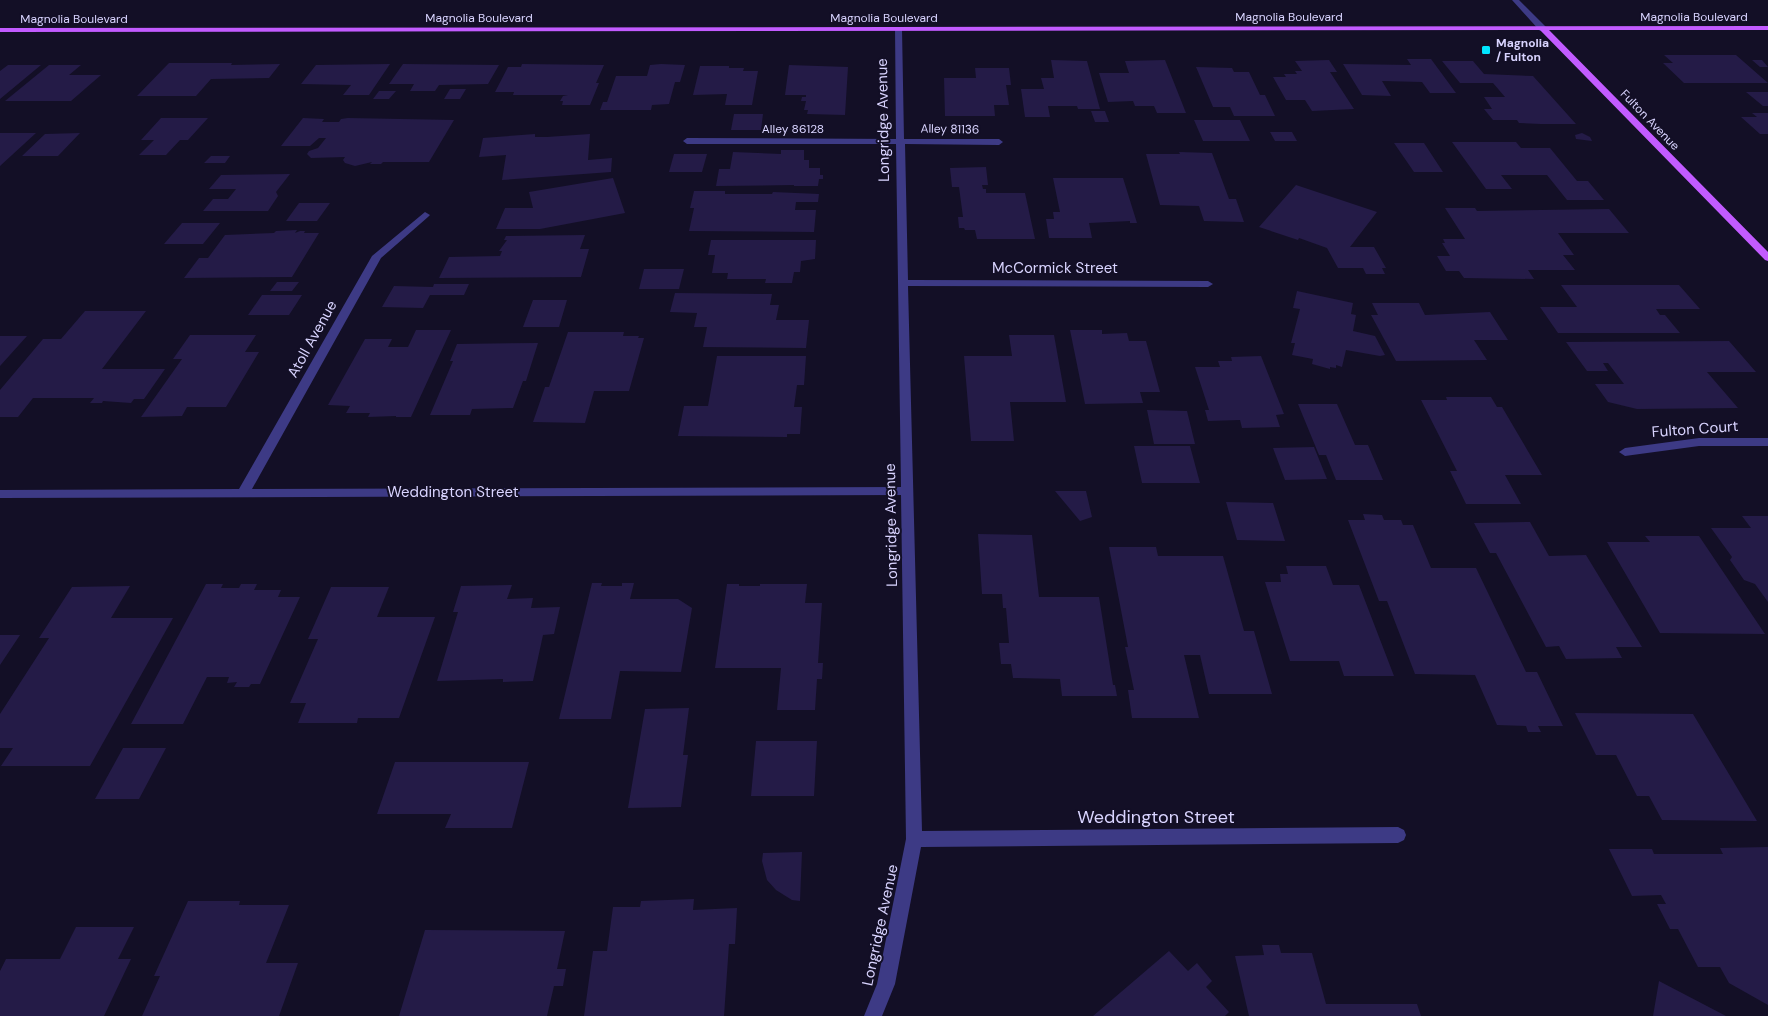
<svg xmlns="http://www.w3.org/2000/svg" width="1768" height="1016" viewBox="0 0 1768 1016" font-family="'DM Sans',sans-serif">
<rect width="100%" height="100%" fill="#130f26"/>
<!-- building -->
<path fill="#241b47" d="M1664 55H1736L1768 83H1684L1663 63H1673Z
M1407 59H1431L1456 93H1430L1422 82 1382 81 1391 96 1362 95 1343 64 1411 65Z
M1051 60 1087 61 1100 109H1078L1077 106H1048L1050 117H1025L1021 89H1044L1041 78H1054Z
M1165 60 1186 113H1157L1154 106H1135L1133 101 1108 102 1099 73H1129L1125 61Z
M1329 60 1337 72H1330L1354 109 1312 111 1305 100H1286L1273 77H1286L1284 74H1297L1295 71H1302L1295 61Z
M1752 60H1762L1768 67H1760Z
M1442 61H1473L1484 74 1533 76 1576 124H1541L1519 123 1517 120H1493L1484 109H1492L1484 97H1505L1493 83H1460Z
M169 63H232L231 65 280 64 269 78 211 79 196 96H137Z
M390 64 369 95H343L351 85 301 84 316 65Z
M403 64 499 65 488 84 439 85 435 91H410L414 84H389Z
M522 64 604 65 596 83H599L590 105H562L563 101H560L563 96 568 95H513L514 92H495L508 67H521Z
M661 64 685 65 680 82H675L669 104 652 105 651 110H600L603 102H607L616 76H647L650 65Z
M8 65H41L0 99V71Z
M49 65H81L69 75H101L71 101H5Z
M789 65 848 67 845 115 807 114 808 110H804L806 101H801L802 97H806V95H785Z
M700 66H729V68H744L743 71H758L752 105H725L727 94 693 95Z
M1196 67 1232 68 1234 72H1249L1260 95H1265L1275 116H1234L1230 107H1213Z
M975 68H1009L1011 85H1006L1009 105H994L995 116H945L944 78H976Z
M450 89H466L460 99H444Z
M379 91H396L389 99H373Z
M1746 92H1768V106H1763Z
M1091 111H1105L1109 122H1095Z
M1752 113H1768V134H1760L1741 117H1757Z
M734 114H763L761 130H731Z
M161 118H208L188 140H180L166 155H139L154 140H141Z
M303 118 324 119 322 122H339L341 119 348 118 454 120 429 162H383L381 164H370L372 162 355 166 345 163 343 160 345 157 311 158 307 154 309 151 318 148 326 138H319L310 146H281Z
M1194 120H1240L1250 141H1203Z
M1270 132H1292L1297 141H1275Z
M0 133H36L0 166Z
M80 133 58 156H22L45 134Z
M1582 133 1590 137 1592 141 1576 139 1575 135Z
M535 134V137H547L590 134 588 160 612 158 611 172 502 180 506 155 479 157 483 138Z
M1452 142H1516L1521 148H1550L1577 181H1588L1604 200H1567L1547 175H1501L1512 189H1486Z
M1394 143H1424L1443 172H1414Z
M781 150H804V160H809V168H820V175H823V179H819L818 186H794V185L716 186 719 169H730L733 152 781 154Z
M1179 152 1212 153 1229 199H1236L1244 222 1204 221 1199 206 1160 205 1146 154H1180Z
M674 154H707L702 172H669Z
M211 156H230L225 163H204Z
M986 167 988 185H982L983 189H986V193H1025L1035 239H977L975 230H965L964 228H959L958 217H963L959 187H952L950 168Z
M290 174 276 192 278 196 268 211H203L213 199H228L236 189H209L221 175Z
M613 178 625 213 540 229H496L505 208H533L529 192Z
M1053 178H1123L1137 223H1130V221L1089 223 1092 238H1049L1046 219H1054L1053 212H1060Z
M1296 185 1377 212 1350 247H1374L1386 268H1382L1385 274H1366L1363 268H1338L1327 248 1299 238 1298 240 1259 227Z
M694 191H725V194H772L773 192 819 194 818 202H796L795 210H816L814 232 689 231 694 208H690Z
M299 203H330L317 221H286Z
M1445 208H1475L1477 211 1609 209 1629 233H1558L1574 255H1563L1575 270H1528L1534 279 1464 278 1459 271H1446L1437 256H1450L1442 243H1445L1443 239H1465Z
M182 223H220L203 244H164Z
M297 230 295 233 300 231H305L304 233H319L292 277 184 278 199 258H208L225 235 274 233 276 231Z
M585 235 580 249H589L581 277 439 278 449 257 500 256 502 251H499L507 240H504L506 236Z
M711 240H816L815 259 801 261 800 272H794L792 283H765L766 279H727L728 273H712L715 255H708Z
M644 269H684L679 289H639Z
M277 282H299L292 291H270Z
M434 284H469L464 295H430L423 308 382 307 394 286 433 287Z
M1561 285H1679L1700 309H1656L1660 315H1665L1680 333H1558L1540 307H1577Z
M1297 291 1353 303 1351 314 1356 315 1353 331 1375 336 1385 355 1380 356 1346 350 1342 367 1336 365V368L1330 367V369L1312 364 1313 359 1292 355 1295 343H1291L1300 309 1293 308Z
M675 293 772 294 770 305H779L776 320H809L806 348 703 347 707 327H694L697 313 670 312Z
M262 295H302L289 315H248Z
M533 300H567L559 327H523Z
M1372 303H1419L1425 315 1490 312 1508 340H1474L1487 360 1396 361 1371 315H1378Z
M85 311H146L102 369H165L144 399H134L131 403 103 401 102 403H90L94 398H33L18 417H0V390L43 339H61Z
M416 330H451L411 417H396V416L368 417 370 413H346L350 406 328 405 365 339H392L388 347H408Z
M1070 330H1102V334L1127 333 1129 341H1146L1160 392H1140L1143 403 1085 404Z
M568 332H624L623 336H639L638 338H644L629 391H594L585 423 533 422 545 387H549Z
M190 335H256L245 352H259L226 407H187L182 416 141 417 182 359H173Z
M1009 335H1054L1066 402H1010L1014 441H971L964 356H1012Z
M0 336H27L0 366Z
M1729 341 1756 372H1707L1738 408 1637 409 1608 402 1595 384H1624L1608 363H1603L1608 371H1587L1566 342Z
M538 343 526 381H523L513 408 472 409 470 415H430L453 361H450L457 344Z
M717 356H806L804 385H797L794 407H802L800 434H787V437L678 436 684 406H708Z
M1261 356 1284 414 1276 415 1280 427 1242 428 1240 420 1208 421 1205 410H1209L1195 367H1220L1218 361H1232L1231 357Z
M1446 397H1491L1497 407H1502L1542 475H1505L1521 504H1466L1450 471H1457L1421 400H1447Z
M1298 404H1337L1355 445H1368L1383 480H1336L1326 455H1319Z
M1147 410 1187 411 1195 444H1154Z
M1134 446H1190L1200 483H1142Z
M1314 447 1327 479 1285 480 1273 448Z
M1055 491H1086L1092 517 1080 521Z
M1226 502 1273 503 1285 541 1237 540Z
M1363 514 1382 515 1384 520H1401L1403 525H1413L1431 568H1476L1526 672H1537L1563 726H1538L1541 732H1528L1526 726 1497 725 1475 675 1415 674 1387 601H1379L1348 520H1365Z
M1742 516H1768V602L1755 584 1744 580 1730 560 1732 557 1711 528H1751Z
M1530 522 1549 556 1586 555 1642 647H1616L1622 658 1566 659 1559 646 1546 647 1496 553H1490L1474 523Z
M978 534 1032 535 1039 597H1099L1113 685H1115L1117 696H1062L1060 679 1013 678 1011 664H1001L999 643H1009L1006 608H1003L1002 594H982Z
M1645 536H1699L1765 634 1660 633 1607 542H1650Z
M1109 547H1156L1158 556H1223L1244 631H1254L1272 694H1209L1200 655H1184L1199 718H1132L1128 690H1134L1125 647H1128Z
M1286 566H1326L1333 585H1359L1394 676H1344L1339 661H1290L1265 582H1281L1280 574H1288Z
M592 583H602L601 586H622V583H634L630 599H678L692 608 681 672 620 671 611 719H559Z
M206 584H223L221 588H239L241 584H257L254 590H281L278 597H300L260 684H251L249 687H234L237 682 227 683 229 677H207L183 724H131Z
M727 584H739V586H760V584H807L805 603H822L818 663H823L822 679H817L815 710H777L781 668H715Z
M512 585 507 599 533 598 531 608 560 607 554 634 543 635 533 681 503 682V679L437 681 458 612H453L461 586Z
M130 586 111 618H173L90 766H1L13 748H0V714L49 638H39L72 587Z
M331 587H389L377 617H435L399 718H358L357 723H298L306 703H290L318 639H308Z
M0 635H20L0 665Z
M689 708 683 755H688L681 807 628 808 645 709Z
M1575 713 1693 714 1757 821 1662 820 1649 796H1637L1616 755H1596Z
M756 741H817L814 796H751Z
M123 748H166L139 799H95Z
M395 762H529L512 828H445L451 814H377Z
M1768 847V1005L1729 983 1720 967H1698L1678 929H1670L1657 904H1666L1661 895 1632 896 1609 849H1652L1654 854H1723L1720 848Z
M802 852 800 901 792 900 776 890 767 880 762 861 763 853Z
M694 899 693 910 737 908 735 944H729L724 1016H584L593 951H607L613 907H640L641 901Z
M188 901H240L239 905H289L266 963H298L279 1016H142L160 976H154Z
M76 927H134L118 959H131L104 1016H0V971L6 959H60Z
M425 930 565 931 557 969H566L563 986H554L547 1016H399Z
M1262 945H1279L1281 953H1312L1326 1004H1417L1421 1016H1249L1235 956 1264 955Z
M1169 951 1188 971 1197 963 1212 981 1206 987 1229 1012 1225 1016H1093Z
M1659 981 1726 1016H1653Z"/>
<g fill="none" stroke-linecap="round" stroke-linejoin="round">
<!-- minor -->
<path fill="#3d3a85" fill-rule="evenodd" d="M1512 0H1519L1546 27V31H1540Z
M895 27 902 29 904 139H999L1003 142 999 145 905 144 908 280 1208 281 1213 284 1208 287 908 286 922 831 1398 827 1404 830 1406 835 1404 840 1398 843 921 847 895 984 882 1016H864L877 984 906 839 901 495 0 498V490L239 489 372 256 425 212 430 215 428 217 381 258 252 489 901 487 896 144H687L683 141 687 138 896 139Z
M1699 438H1768V446H1699L1625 456 1619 452 1625 448Z"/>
<!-- major -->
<path fill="#c25bff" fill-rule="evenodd" d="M1768 26V30H1549L1768 252V261L1765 260 1540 30 0 32V28Z"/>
</g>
<!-- markers -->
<rect fill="#00e5ff" stroke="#130f26" stroke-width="2" x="1481" y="45" width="10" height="10" rx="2.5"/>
<g text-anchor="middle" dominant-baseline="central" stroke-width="4" stroke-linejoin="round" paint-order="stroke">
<!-- far-street labels -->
<g font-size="12" fill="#d9d4ff" stroke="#130f26">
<text x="1289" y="17">Magnolia Boulevard</text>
<text x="1694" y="17">Magnolia Boulevard</text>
<text x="479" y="18">Magnolia Boulevard</text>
<text x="884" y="18">Magnolia Boulevard</text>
<text x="74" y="19">Magnolia Boulevard</text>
<text transform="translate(1650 120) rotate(46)">Fulton Avenue</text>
<text x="793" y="129">Alley 86128</text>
<text transform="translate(950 129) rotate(1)">Alley 81136</text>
</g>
<!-- far-poi labels -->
<g font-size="12" font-weight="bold" fill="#d9d4ff" stroke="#130f26" text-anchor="start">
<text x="1496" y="43">Magnolia<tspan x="1496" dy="14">/ Fulton</tspan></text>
</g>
<!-- street labels -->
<g font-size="15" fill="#d9d4ff" stroke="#130f26">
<text transform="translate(883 120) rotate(-91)">Longridge Avenue</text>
<text x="1055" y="268">McCormick Street</text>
<text transform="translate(312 339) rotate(-61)">Atoll Avenue</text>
<text transform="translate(1695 429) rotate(-4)">Fulton Court</text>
<text x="453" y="492">Weddington Street</text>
<text transform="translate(891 525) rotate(-91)">Longridge Avenue</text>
<text transform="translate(880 925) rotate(-78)">Longridge Avenue</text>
</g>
<!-- near-street labels -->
<g font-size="18" fill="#d9d4ff" stroke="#130f26">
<text x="1156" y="817">Weddington Street</text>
</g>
</g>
</svg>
